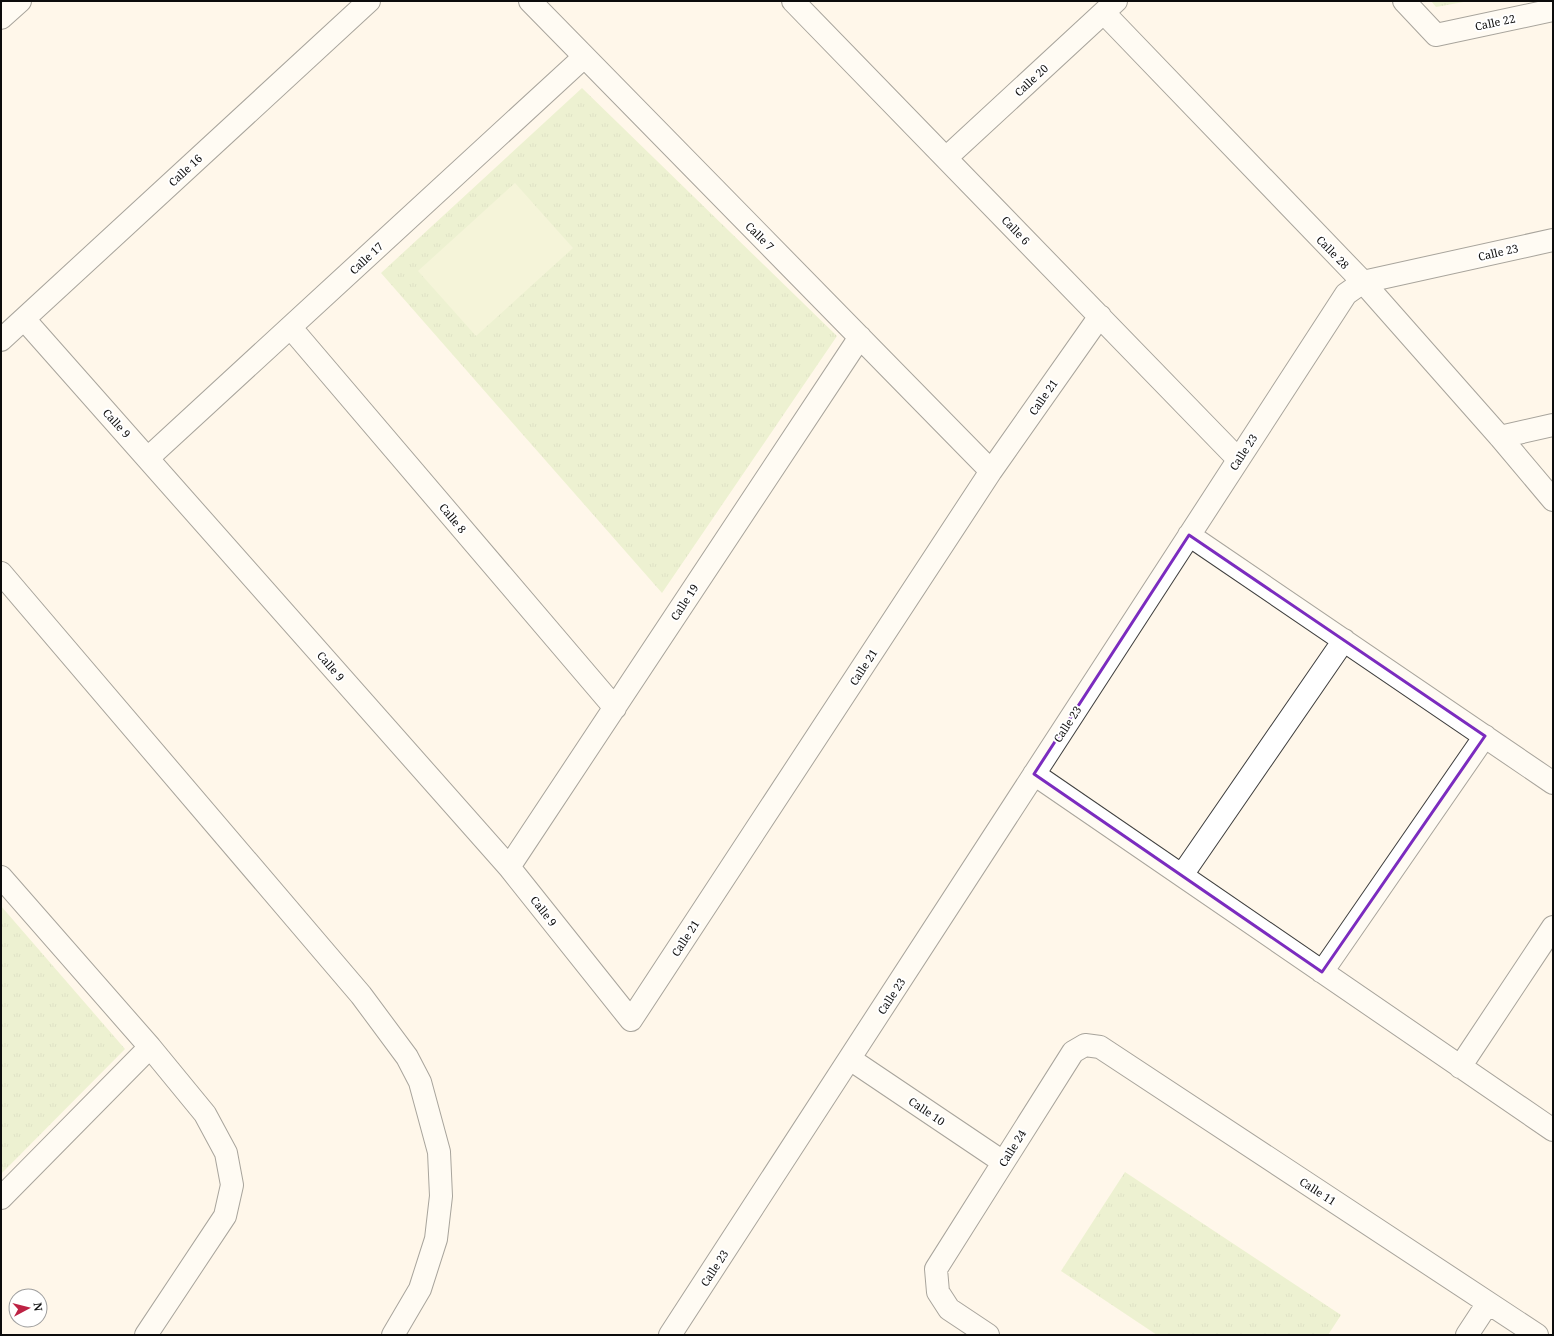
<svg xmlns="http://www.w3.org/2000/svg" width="1554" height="1336" viewBox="0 0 1554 1336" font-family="'Noto Serif',serif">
<defs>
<pattern id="park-tufts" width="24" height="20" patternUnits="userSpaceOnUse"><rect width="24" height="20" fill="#d8e9b4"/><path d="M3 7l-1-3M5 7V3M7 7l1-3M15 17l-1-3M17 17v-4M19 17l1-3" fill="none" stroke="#b8c79a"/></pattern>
</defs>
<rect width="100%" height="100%" fill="#fff7ea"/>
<!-- park -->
<path fill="url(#park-tufts)" d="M1431 1H1469L1436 7Z
M582 88 837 336 662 593 381 273Z
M1 906 125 1049 1 1174Z
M1125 1172 1341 1315 1328 1335H1157L1061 1271Z"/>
<!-- pitch -->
<path fill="#e9f0c6" d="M515 183 573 248 476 336 418 271Z"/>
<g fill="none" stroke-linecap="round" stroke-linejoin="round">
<defs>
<path id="minor" d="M530 1 991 471
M793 1 1238 459
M1404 1 1436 35 1553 10
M1104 13 1363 282 1500 437 1553 500
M946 158 1116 1
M24 319 509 867 631 1020 991 471 1100 316
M291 328 615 708
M1 340 369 1
M1500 437 1553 425
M148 458 584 57
M1189 535 1553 783
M1 573 361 995 407 1057 420 1082 439 1152 441 1196 436 1239 420 1289 393 1335
M1034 774 1553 1130
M509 867 860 337
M1182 875 1344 640
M1 877 150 1047 205 1114 226 1153 232 1185 225 1216 146 1335
M1322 972 1485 736
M850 1059 1003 1162
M1460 1067 1553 927
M1 1198 150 1047
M670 1335 1346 294 1363 282 1553 240
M988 1335 949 1309 938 1292 936 1269 1073 1052 1085 1045 1100 1047 1537 1335
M1467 1335 1488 1303"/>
<path id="tertiary" d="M1 18 20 1"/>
</defs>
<!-- minor casing -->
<use href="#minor" stroke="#3f3f3f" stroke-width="24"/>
<!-- tertiary casing -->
<use href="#tertiary" stroke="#3f3f3f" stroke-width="24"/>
<!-- minor -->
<use href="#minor" stroke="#fff" stroke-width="22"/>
<!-- tertiary -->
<use href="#tertiary" stroke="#fff" stroke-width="22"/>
</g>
<!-- marked area -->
<path d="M0 0H1554V1336H0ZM1189 535 1485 736 1322 972 1034 774Z" fill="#fff7ea" fill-opacity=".55" fill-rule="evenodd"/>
<path fill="none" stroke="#7b2cbf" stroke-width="3" stroke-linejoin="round" d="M1189 535 1485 736 1322 972 1034 774Z"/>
<g text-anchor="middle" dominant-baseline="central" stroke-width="4" stroke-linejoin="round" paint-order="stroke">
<!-- street labels -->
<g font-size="11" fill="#0c0c0c" stroke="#fff">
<text transform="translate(1495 22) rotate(-12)">Calle 22</text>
<text transform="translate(1031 80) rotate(-43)">Calle 20</text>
<text transform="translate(185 170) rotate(-43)">Calle 16</text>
<text transform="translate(1016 230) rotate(46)">Calle 6</text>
<text transform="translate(760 236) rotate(45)">Calle 7</text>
<text transform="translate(1333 252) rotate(46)">Calle 28</text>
<text transform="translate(1498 252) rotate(-13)">Calle 23</text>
<text transform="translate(366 258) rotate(-43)">Calle 17</text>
<text transform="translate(1043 397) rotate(-55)">Calle 21</text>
<text transform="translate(117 423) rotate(48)">Calle 9</text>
<text transform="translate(1243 452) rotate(-57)">Calle 23</text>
<text transform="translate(453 518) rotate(50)">Calle 8</text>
<text transform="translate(684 602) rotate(-57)">Calle 19</text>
<text transform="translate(331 666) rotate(49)">Calle 9</text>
<text transform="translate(863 667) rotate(-57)">Calle 21</text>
<text transform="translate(1067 724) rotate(-57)">Calle 23</text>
<text transform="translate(544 911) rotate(52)">Calle 9</text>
<text transform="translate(685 938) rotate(-57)">Calle 21</text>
<text transform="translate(891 996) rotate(-57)">Calle 23</text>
<text transform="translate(927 1111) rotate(34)">Calle 10</text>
<text transform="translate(1012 1148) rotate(-58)">Calle 24</text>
<text transform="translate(1318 1191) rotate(33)">Calle 11</text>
<text transform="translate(714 1268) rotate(-57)">Calle 23</text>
</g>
</g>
<!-- border -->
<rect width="1554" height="1336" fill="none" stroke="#0c0c0c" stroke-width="4"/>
<!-- north arrow -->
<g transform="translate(28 1308) rotate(83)"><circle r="19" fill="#ffffff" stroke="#9e9e9e"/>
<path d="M0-3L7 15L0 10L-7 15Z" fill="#bd2244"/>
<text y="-6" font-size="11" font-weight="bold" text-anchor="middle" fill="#0c0c0c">N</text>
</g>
</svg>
